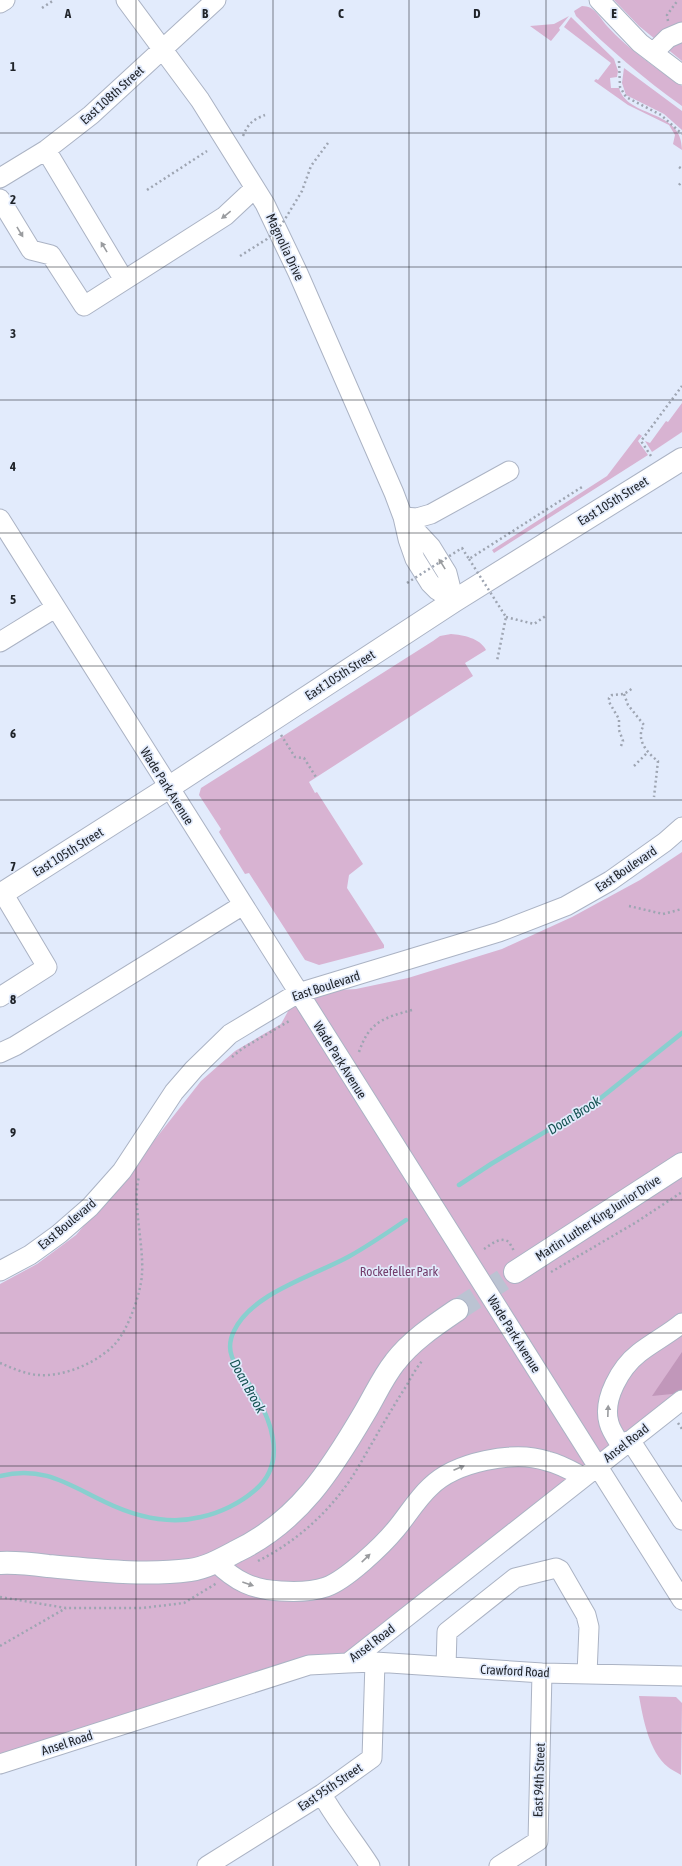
<svg xmlns="http://www.w3.org/2000/svg" width="682" height="1866" viewBox="0 0 682 1866" font-family="'Asap Condensed',sans-serif">
<rect width="100%" height="100%" fill="#e2ebfc"/>
<!-- green -->
<path fill="#d8b3d2" d="M614 0H682V61L639 26Z
M582 6C595 6 599 17 607 26 629 50 656 68 682 86V106C644 79 609 49 576 16L574 11Z
M569 16 559 28 560 30 551 41 530 26 554 24Z
M571 17 614 59 618 71 617 77 610 78 611 88H619C628 119 682 108 682 150L673 144 675 135 669 125 628 105 594 81 596 79 598 80 611 63 564 27Z
M624 68 682 111V130L664 114 626 95 622 83Z
M682 403V432L652 452 645 441 650 443 666 421 668 422Z
M639 434 642 436 638 441 648 455 494 553 492 550 607 476Z
M451 634C463 635 480 638 486 650L465 663 473 676 309 782 315 793 317 792 363 864 349 875 347 888 384 945V948L319 965 305 960 249 873 245 874 219 832 221 829 199 795 201 788 433 641 440 636Z
M682 852V1393L348 1663 0 1764V1284L37 1264 76 1235 123 1180 201 1081 235 1051 281 1024 298 993 356 989 408 978 502 949 572 917 640 880Z
M639 1696 676 1697 682 1703 681 1775C677 1772 671 1770 668 1767 649 1752 643 1718 639 1696Z"/>
<!-- forest -->
<path fill="#c197ba" d="M682 1352V1393L652 1396Z"/>
<g fill="none" stroke-linecap="round" stroke-linejoin="round">
<!-- stream -->
<path stroke="#89cfcf" stroke-width="4.5" d="M459 1185 491 1164 597 1101 682 1033
M0 1476C43 1465 69 1485 105 1502 134 1516 169 1525 201 1517 220 1513 240 1503 254 1491 290 1462 270 1416 249 1384 243 1375 236 1367 232 1357 229 1349 230 1339 234 1331 252 1293 313 1276 348 1257 368 1246 387 1233 406 1220"/>
<!-- major-tunnel -->
<path stroke="#bbc3d2" stroke-width="22" stroke-dasharray="22 11" stroke-linecap="butt" d="M457 1310 515 1272"/>
<defs>
<path id="minor" d="M126 0 200 100 265 204 298 273 394 493 403 517 408 539 415 559 430 583 437 590 454 601
M599 0 640 43 682 75
M0 3 5 0
M653 53 668 38 682 32
M46 150 124 280
M0 178 46 150 91 115 216 0
M0 199 31 250 51 255 84 306 225 216 255 188
M403 517 417 518 431 514 509 471
M403 517 431 547 447 573 454 601
M0 519 682 1600
M0 642 55 608
M0 997 47 967 3 893
M0 1053 15 1046 243 905
M0 1271 30 1255 59 1234 90 1207 122 1171 174 1092 194 1069 230 1034 298 993 499 932 566 906 610 881 665 842 682 827
M630 1440 682 1520
M622 1447C617 1439 611 1431 609 1423 602 1399 621 1367 639 1353 653 1342 669 1334 682 1323
M216 1562C235 1581 253 1590 281 1591 296 1592 311 1592 326 1587 346 1580 382 1546 396 1529 407 1516 417 1499 430 1487 455 1462 514 1450 547 1461 560 1464 572 1471 583 1477
M348 1663 375 1662 542 1673 682 1676
M446 1667 447 1632 515 1578 556 1568 560 1570 586 1615 589 1627 587 1674
M0 1764 309 1665 348 1663 682 1400
M327 1803C341 1826 356 1844 370 1866
M207 1866 322 1794 372 1758 375 1662
M499 1866 538 1841 542 1673"/>
<path id="major" d="M0 895 168 788 454 601 682 459
M515 1272 682 1164
M0 1563C16 1562 32 1564 48 1566 95 1570 143 1576 190 1570 206 1568 222 1559 237 1551 299 1521 331 1470 365 1412 375 1395 383 1377 395 1362 411 1341 435 1325 457 1310"/>
</defs>
<!-- minor casing -->
<use href="#minor" stroke="#abb3c4" stroke-width="21"/>
<!-- major casing -->
<use href="#major" stroke="#abb3c4" stroke-width="24"/>
<!-- path -->
<path stroke="#9ea5b2" stroke-width="2.5" stroke-dasharray="2 3" stroke-linecap="butt" d="M42 8 54 0
M668 21 667 15 678 0
M619 61 620 87 626 97 661 115 682 134
M243 136C248 124 252 120 265 115
M679 167 682 169
M679 185 682 181
M147 190 207 151
M651 456 641 441 682 386
M506 617 534 624 547 615
M624 694 628 705 644 725C635 739 647 753 658 761L654 797
M281 735 295 757 304 758 316 777
M621 746 623 741 619 730V719L609 702V698L612 695 624 694 633 688
M634 766 648 752
M629 906 663 914 682 909
M359 1052C369 1022 383 1018 412 1010
M232 1057 243 1048 291 1020
M484 1249C492 1244 500 1236 509 1242L514 1251
M551 1272 635 1223 682 1192
M0 1363C12 1368 25 1374 38 1375 64 1377 97 1363 115 1344 128 1330 141 1293 142 1274 144 1245 132 1202 139 1177
M678 1423 682 1429
M258 1561C300 1540 337 1505 360 1464 375 1438 389 1413 405 1388 411 1378 416 1368 423 1360
M0 1597 66 1608H142L184 1603 217 1583
M0 1646 66 1608"/>
<!-- minor -->
<use href="#minor" stroke="#fff" stroke-width="19"/>
<!-- major -->
<use href="#major" stroke="#fff" stroke-width="22"/>
<!-- path-bridge -->
<path stroke="#9ea5b2" stroke-width="2.5" stroke-dasharray="2 3" stroke-linecap="butt" d="M240 256 267 239 282 224 302 191 311 166 328 143
M469 559 506 617 497 661
M407 583 462 548 469 559 582 487"/>
</g>
<!-- one-way arrows -->
<defs><path id="oneway-solid" d="M-6-.8H1V-3.2L6.5 0L1 3.2V.8H-6Z"/></defs>
<g fill="#9a9c9f">
<use href="#oneway-solid" transform="translate(226 215) rotate(141)"/>
<use href="#oneway-solid" transform="translate(20 232) rotate(59)"/>
<use href="#oneway-solid" transform="translate(104 247) rotate(-121)"/>
<use href="#oneway-solid" transform="translate(442 564) rotate(-122)"/>
<use href="#oneway-solid" transform="translate(608 1411) rotate(-88)"/>
<use href="#oneway-solid" transform="translate(459 1468) rotate(-23)"/>
<use href="#oneway-solid" transform="translate(366 1558) rotate(-44)"/>
<use href="#oneway-solid" transform="translate(248 1584) rotate(19)"/>
</g>
<!-- grid -->
<path fill="none" stroke="#1f2329" stroke-width="1" stroke-opacity="0.55" d="M136 0V1866M273 0V1866M409 0V1866M546 0V1866M0 133H682M0 267H682M0 400H682M0 533H682M0 666H682M0 800H682M0 933H682M0 1066H682M0 1200H682M0 1333H682M0 1466H682M0 1599H682M0 1733H682"/>
<g text-anchor="middle" dominant-baseline="central" stroke-width="3.5" stroke-linejoin="round" paint-order="stroke">
<!-- street labels -->
<g font-size="13" fill="#1f2329" stroke="#e2ebfc">
<text transform="translate(112 95) rotate(-42)">East 108th Street</text>
<text transform="translate(285 247) rotate(65)">Magnolia Drive</text>
<text transform="translate(613 501) rotate(-32)">East 105th Street</text>
<text transform="translate(340 675) rotate(-33)">East 105th Street</text>
<text transform="translate(167 786) rotate(58)">Wade Park Avenue</text>
<text transform="translate(68 852) rotate(-32)">East 105th Street</text>
<text transform="translate(626 869) rotate(-34)">East Boulevard</text>
<text transform="translate(326 986) rotate(-18)">East Boulevard</text>
<text transform="translate(340 1060) rotate(58)">Wade Park Avenue</text>
<text transform="translate(598 1218) rotate(-33)">Martin Luther King Junior Drive</text>
<text transform="translate(67 1224) rotate(-40)">East Boulevard</text>
<text transform="translate(514 1334) rotate(58)">Wade Park Avenue</text>
<text transform="translate(626 1443) rotate(-38)">Ansel Road</text>
<text transform="translate(372 1643) rotate(-37)">Ansel Road</text>
<text transform="translate(515 1671) rotate(3)">Crawford Road</text>
<text transform="translate(67 1743) rotate(-18)">Ansel Road</text>
<text transform="translate(539 1780) rotate(-88)">East 94th Street</text>
<text transform="translate(330 1787) rotate(-34)">East 95th Street</text>
</g>
<!-- park labels -->
<g font-size="13" fill="#743e6d" stroke="#e2ebfc">
<text x="399" y="1271">Rockefeller Park</text>
</g>
<!-- water labels -->
<g font-size="14" font-style="italic" fill="#165353" stroke="#e2ebfc">
<text transform="translate(574 1115) rotate(-32)">Doan Brook</text>
<text transform="translate(248 1386) rotate(61)">Doan Brook</text>
</g>
</g>
<g font-size="13" text-anchor="middle" font-weight="bold" fill="#1f2329" stroke="#e2ebfc" stroke-width="3.5" stroke-linejoin="round" paint-order="stroke">
<text x="68" y="18">A</text>
<text x="205" y="18">B</text>
<text x="341" y="18">C</text>
<text x="477" y="18">D</text>
<text x="614" y="18">E</text>
<text x="13" y="71">1</text>
<text x="13" y="204">2</text>
<text x="13" y="338">3</text>
<text x="13" y="471">4</text>
<text x="13" y="604">5</text>
<text x="13" y="738">6</text>
<text x="13" y="871">7</text>
<text x="13" y="1004">8</text>
<text x="13" y="1137">9</text>
</g>
</svg>
